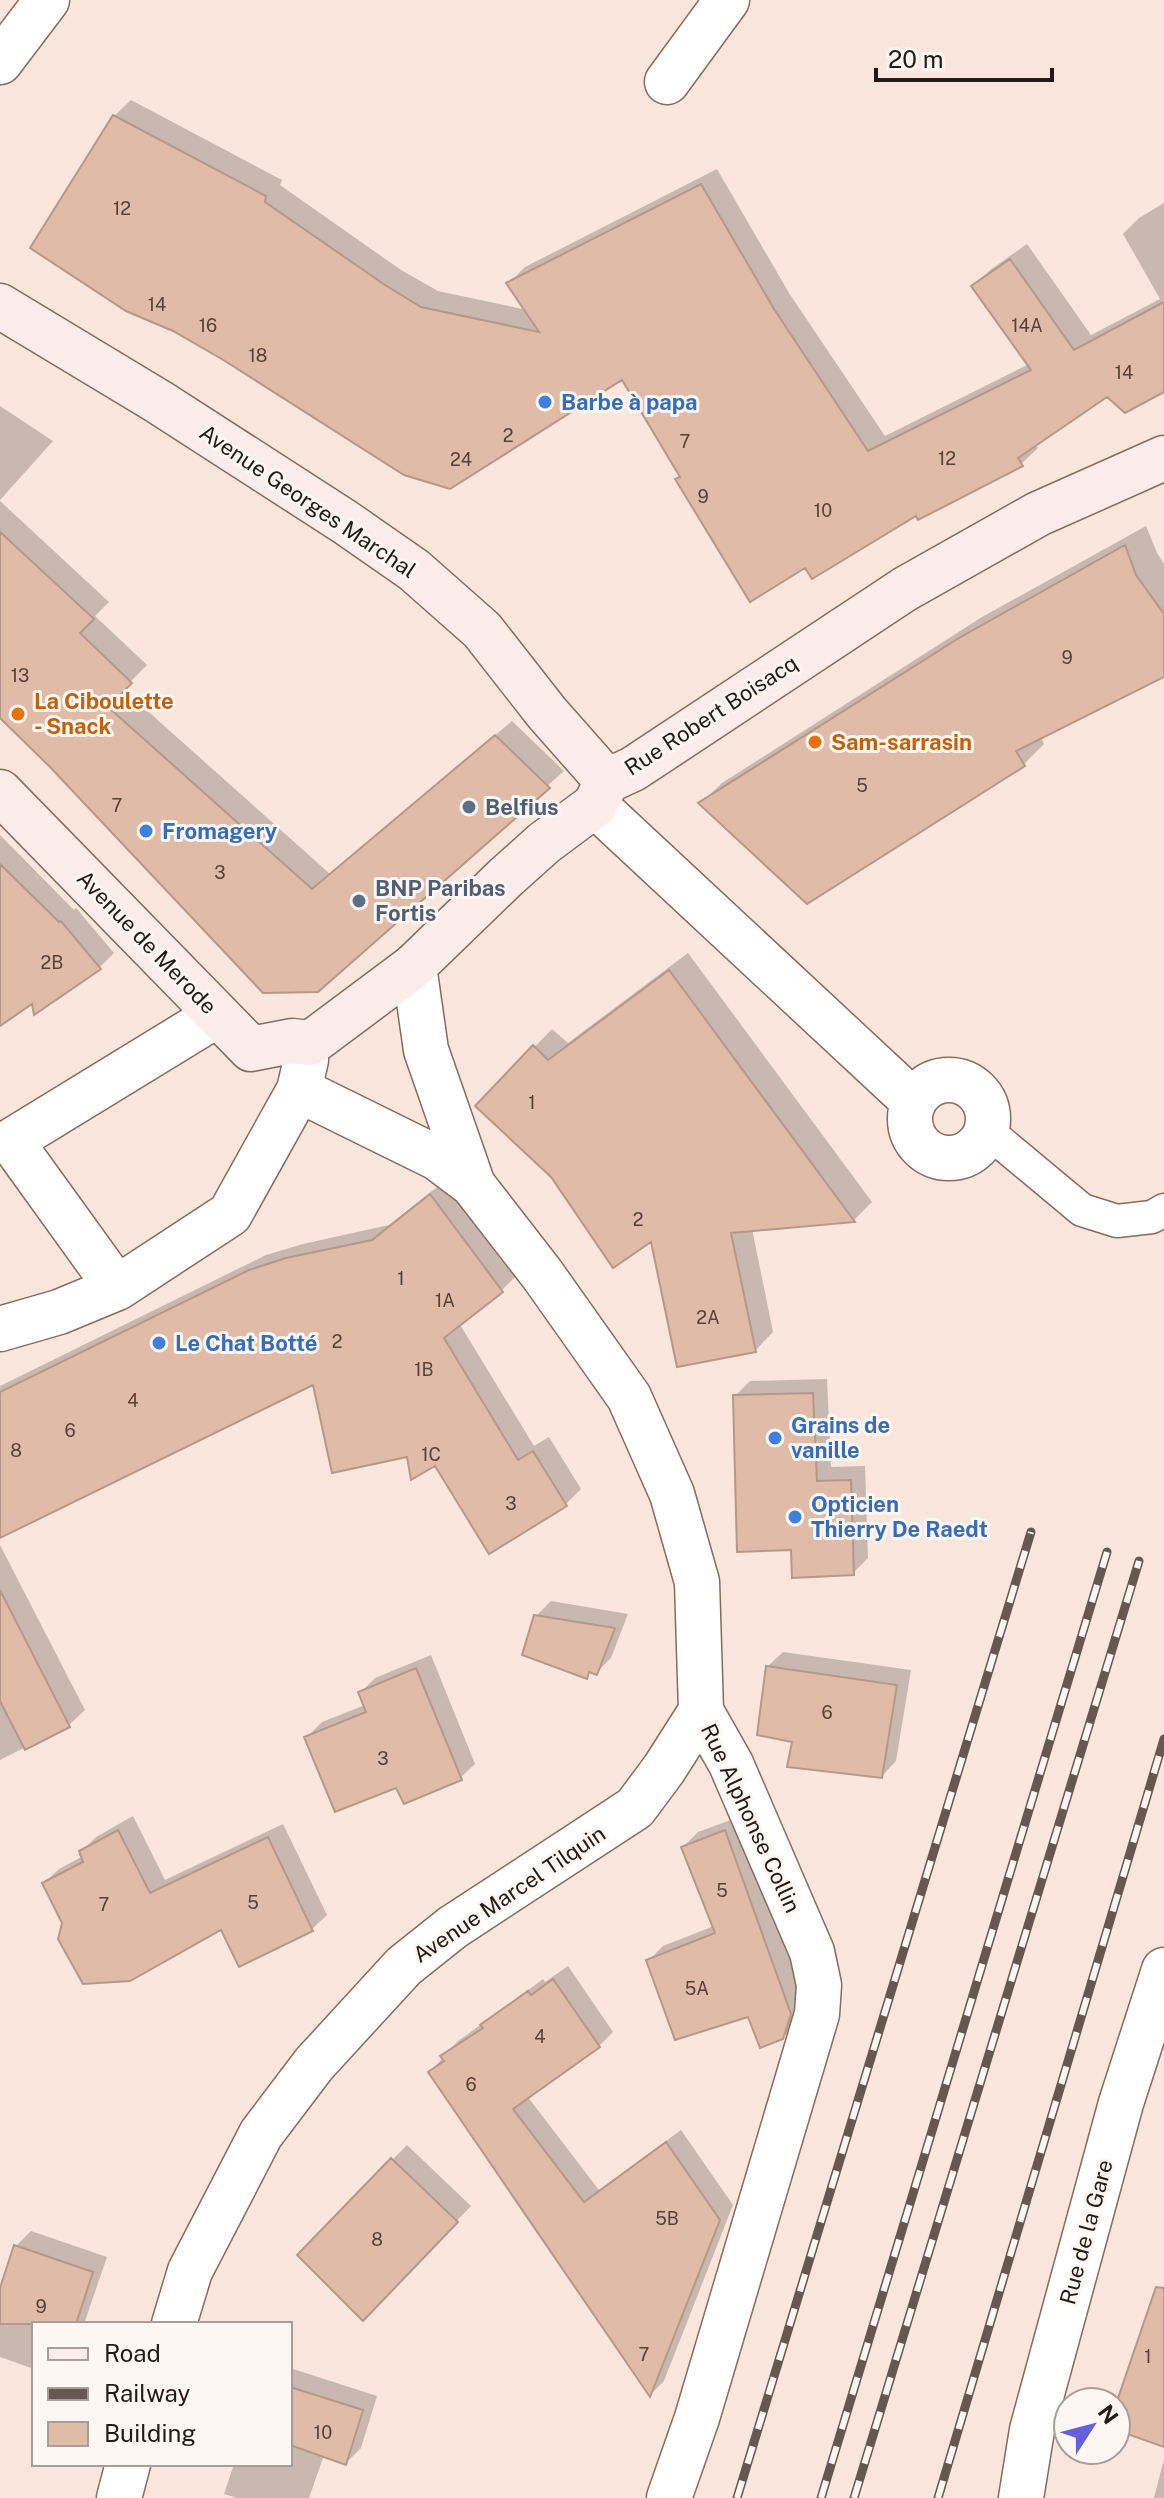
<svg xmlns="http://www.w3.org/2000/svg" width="1164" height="2498" viewBox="0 0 1164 2498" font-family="'Public Sans',sans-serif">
<rect width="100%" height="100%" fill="#fae6dc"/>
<!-- shadow -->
<path fill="#0003" d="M131 100 282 180 280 185 401 270 438 291 527 310 509 283 525 267 717 169 789 293 885 436 1029 364 974 286 990 270 1027 244 1091 335 1160 299 1123 234 1139 218 1164 203V390L1107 395 1035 444 1038 448 1021 464 806 565 682 476 623 377 450 487 114 116Z
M0 406 53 441 0 500Z
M0 501 109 602 95 616 147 665 123 689 330 874 512 721 564 771 317 990 52 766 0 716Z
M1146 526 1157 553 1164 564V675L1041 737 1044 744 1023 765 701 803 722 783 982 617Z
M0 835 74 910 76 908 114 953 100 967 35 1012 33 1000 0 1023Z
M688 953 872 1202 854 1220 752 1229 773 1332 755 1351 653 1238 552 1176 477 1106 552 1029 568 1043Z
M446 1180 517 1275 502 1290 459 1323 534 1446 549 1437 581 1489 566 1504 489 1551 435 1463 409 1455 314 1382 0 1535V1386L266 1255 303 1244 389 1225Z
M827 1379 831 1467 865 1466 868 1558 853 1573 793 1548 735 1396 750 1381Z
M0 1545 85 1710 69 1725 0 1760Z
M551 1601 628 1614 611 1658 597 1672 592 1671 586 1676 536 1616Z
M783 1652 911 1670 896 1761 882 1776 794 1740 768 1666Z
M431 1655 475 1764 460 1778 397 1786 307 1737 322 1722 365 1705 360 1693 375 1678Z
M133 1816 165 1880 283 1824 327 1915 312 1929 64 1923 44 1883 59 1869 83 1856 81 1852 96 1837Z
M739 1817 805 1998 798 2022 782 2038 749 2014 648 1961 663 1946 714 1926 683 1847 698 1832Z
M568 1966 613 2032 599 2046 527 2096 599 2190 681 2130 733 2205 664 2381 651 2394 430 2072 457 2042 543 1979 545 1982Z
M407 2145 471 2206 363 2319 299 2255Z
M31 2231 107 2257 84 2324H34V2369L0 2357V2295L16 2246Z
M290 2368 377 2396 361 2448 346 2463 324 2455 309 2498H237L224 2494 234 2464H290Z
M1164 2459V2498H1154Z"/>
<!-- building -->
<path fill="#e0bba8" stroke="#b69888" stroke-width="2" d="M113 115 266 196 265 202 385 285 421 307 539 332 506 283 701 184 774 309 868 451 1031 370 971 286 1010 259 1074 350 1164 302V392L1125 413 1107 397 1018 458 1023 466 918 520 916 516 812 579 805 568 750 602 675 479 680 477 622 380 450 489 404 475 225 361 173 331 126 311 30 248Z
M0 532 94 619 80 633 132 683 108 707 312 889 495 735 550 788 318 992 263 993 50 767 0 718Z
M1125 545 1136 575 1164 614V677L1016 751 1025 766 807 904 698 803 959 638Z
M0 864 59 922 61 921 101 969 34 1015 32 1004 0 1026Z
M669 970 855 1222 731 1233 756 1352 677 1367 651 1242 613 1268 551 1177 475 1106 533 1045 548 1060Z
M430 1194 503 1292 444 1338 518 1460 533 1451 567 1506 489 1554 435 1466 411 1480 407 1457 332 1473 313 1385 0 1538V1392L249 1270 286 1258 372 1240Z
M813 1393 817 1481 851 1480 854 1575 792 1578 791 1550 737 1552 733 1395Z
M0 1590 70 1727 25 1750 0 1701Z
M534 1615 615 1628 597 1675 589 1672 587 1679 522 1655Z
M766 1666 897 1685 882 1778 787 1767 792 1742 757 1735Z
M416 1668 462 1780 404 1804 396 1788 335 1812 304 1737 366 1712 358 1692Z
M118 1830 150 1893 268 1837 313 1931 239 1967 221 1930 130 1981 83 1984 58 1939 62 1923 42 1883 83 1862 79 1851Z
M725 1830 791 2014 783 2039 760 2048 748 2017 675 2040 646 1960 715 1933 681 1847Z
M553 1979 600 2047 513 2109 584 2202 666 2142 720 2220 650 2397 428 2072 444 2061 440 2056 483 2028 480 2025 528 1991 531 1995Z
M391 2158 458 2222 363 2321 297 2255Z
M14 2245 93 2272 76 2324H0V2288Z
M1156 2287 1164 2288V2447L1116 2430V2404Z
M290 2387 363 2410 346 2465 290 2445Z"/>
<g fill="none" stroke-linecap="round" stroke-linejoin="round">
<defs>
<path id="lane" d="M986 1130 1082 1210 1117 1221 1152 1217 1164 1210"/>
<path id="street" d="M0 62 47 0
M667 82 727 0
M595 805 914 1102
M414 966 426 1050 473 1185
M217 1015 11 1141 117 1288 230 1214 299 1090 306 1060
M910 1119a39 39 0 1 1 78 0a39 39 0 1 1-78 0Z
M299 1090 437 1158 473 1185 542 1274 629 1397 672 1494 697 1582 701 1711 731 1764 812 1952 819 1985 817 2014 697 2418 669 2498
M0 1329 59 1312 117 1288
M174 2324 190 2271 261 2134 314 2064 404 1966 453 1927 635 1808 664 1769 701 1711
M119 2498 128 2464
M1021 2498 1032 2430 1121 2103 1164 1970"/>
<path id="secondary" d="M0 306 159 402 345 522 414 570 482 630 547 713 607 781
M0 792 251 1049 292 1041 311 1043 414 966 506 877 544 843 595 805 607 781 633 769 905 589 1038 514 1164 458"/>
</defs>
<!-- lane casing -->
<use href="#lane" stroke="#876b5c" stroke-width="35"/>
<!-- street casing -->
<use href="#street" stroke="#876b5c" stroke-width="47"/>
<!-- secondary casing -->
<use href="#secondary" stroke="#876b5c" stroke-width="47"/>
<!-- lane -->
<use href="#lane" stroke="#fff" stroke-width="32"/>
<!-- street -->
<use href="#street" stroke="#fff" stroke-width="44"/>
<!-- secondary -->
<use href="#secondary" stroke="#fcedea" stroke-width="44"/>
<defs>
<path id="rail" d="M737 2498 1031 1532
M821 2498 1107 1552
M854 2498 1139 1561
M938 2498 1164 1739"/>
</defs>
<!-- rail casing -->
<use href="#rail" stroke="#665850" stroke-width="9"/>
<!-- rail -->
<use href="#rail" stroke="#fdf7f3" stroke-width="6" stroke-dasharray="18" stroke-linecap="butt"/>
</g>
<!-- markers -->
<g fill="#3f7fe0" stroke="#fdf7f3" stroke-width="3">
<circle cx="545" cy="402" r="8"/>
<circle cx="146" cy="831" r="8"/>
<circle cx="159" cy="1343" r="8"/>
<circle cx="775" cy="1438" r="8"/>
<circle cx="795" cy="1517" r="8"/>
</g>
<g fill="#e8710a" stroke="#fdf7f3" stroke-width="3">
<circle cx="18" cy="714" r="8"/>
<circle cx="815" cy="742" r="8"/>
</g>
<g fill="#5c6f8a" stroke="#fdf7f3" stroke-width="3">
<circle cx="469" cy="807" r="8"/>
<circle cx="359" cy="901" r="8"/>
</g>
<g text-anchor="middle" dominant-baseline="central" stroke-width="6" stroke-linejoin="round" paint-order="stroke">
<!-- number labels -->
<g font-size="18" fill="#544238">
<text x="122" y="208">12</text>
<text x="157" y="304">14</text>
<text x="208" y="325">16</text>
<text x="1027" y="325">14A</text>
<text x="258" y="355">18</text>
<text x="1124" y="372">14</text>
<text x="508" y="435">2</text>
<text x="685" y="441">7</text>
<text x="947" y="458">12</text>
<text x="461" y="459">24</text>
<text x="703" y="496">9</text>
<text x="823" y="510">10</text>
<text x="1067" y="657">9</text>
<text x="20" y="675">13</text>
<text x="862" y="785">5</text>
<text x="117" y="805">7</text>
<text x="220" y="872">3</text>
<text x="52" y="962">2B</text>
<text x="532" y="1102">1</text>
<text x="638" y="1219">2</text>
<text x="401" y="1278">1</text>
<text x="445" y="1300">1A</text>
<text x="708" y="1317">2A</text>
<text x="337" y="1341">2</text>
<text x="424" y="1369">1B</text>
<text x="133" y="1400">4</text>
<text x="70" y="1430">6</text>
<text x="16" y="1450">8</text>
<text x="431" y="1454">1C</text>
<text x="511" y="1503">3</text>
<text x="827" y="1712">6</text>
<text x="383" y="1758">3</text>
<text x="722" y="1890">5</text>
<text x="253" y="1902">5</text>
<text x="104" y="1904">7</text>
<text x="697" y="1988">5A</text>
<text x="540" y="2036">4</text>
<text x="471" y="2084">6</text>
<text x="667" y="2218">5B</text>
<text x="377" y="2239">8</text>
<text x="41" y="2306">9</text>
<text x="644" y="2354">7</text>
<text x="1148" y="2356">1</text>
<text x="323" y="2432">10</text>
</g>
<!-- shop labels -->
<g font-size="22" font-weight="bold" fill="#366cbe" stroke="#fdf7f3" text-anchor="start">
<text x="561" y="402">Barbe à papa</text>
<text x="162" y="831">Fromagery</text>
<text x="175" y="1343">Le Chat Botté</text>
<text x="791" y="1425">Grains de<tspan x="791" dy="25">vanille</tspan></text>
<text x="811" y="1504">Opticien<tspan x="811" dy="25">Thierry De Raedt</tspan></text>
</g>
<!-- street labels -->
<g font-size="22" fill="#251913" stroke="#fdf7f3">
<text transform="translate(308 501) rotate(34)">Avenue Georges Marchal</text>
<text transform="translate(711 715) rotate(-33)">Rue Robert Boisacq</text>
<text transform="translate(147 942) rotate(46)">Avenue de Merode</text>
<text transform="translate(751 1818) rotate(65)">Rue Alphonse Collin</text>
<text transform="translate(509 1894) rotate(-34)">Avenue Marcel Tilquin</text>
<text transform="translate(1086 2232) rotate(-75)">Rue de la Gare</text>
</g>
<!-- food labels -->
<g font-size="22" font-weight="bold" fill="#c56008" stroke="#fdf7f3" text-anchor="start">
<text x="34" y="701">La Ciboulette<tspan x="34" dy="25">- Snack</tspan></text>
<text x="831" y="742">Sam-sarrasin</text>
</g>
<!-- service labels -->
<g font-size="22" font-weight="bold" fill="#4e5e75" stroke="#fdf7f3" text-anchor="start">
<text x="485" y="807">Belfius</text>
<text x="375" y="888">BNP Paribas<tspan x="375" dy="25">Fortis</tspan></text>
</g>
</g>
<!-- legend -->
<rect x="32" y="2322" width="260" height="144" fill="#fdf7f3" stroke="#a79e99" stroke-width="2"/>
<rect x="48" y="2348" width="40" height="12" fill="#fcedea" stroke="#a79e99" stroke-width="2"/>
<text x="104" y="2362" font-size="24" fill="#251913">Road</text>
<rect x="48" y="2388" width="40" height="12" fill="#665850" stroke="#a79e99" stroke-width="2"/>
<text x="104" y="2402" font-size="24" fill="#251913">Railway</text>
<rect x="48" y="2422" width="40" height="24" fill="#e0bba8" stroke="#a79e99" stroke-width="2"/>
<text x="104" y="2442" font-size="24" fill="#251913">Building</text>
<!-- north arrow -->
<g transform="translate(1092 2426) rotate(54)"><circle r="38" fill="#fdf7f3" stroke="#a79e99" stroke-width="2"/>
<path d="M0-6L14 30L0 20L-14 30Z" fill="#6661da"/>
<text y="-12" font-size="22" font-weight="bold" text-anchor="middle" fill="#251913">N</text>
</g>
<!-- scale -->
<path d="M876 68v12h176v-12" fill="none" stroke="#251913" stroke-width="4"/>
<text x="888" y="68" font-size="24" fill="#251913" stroke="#fdf7f3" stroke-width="6" paint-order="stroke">20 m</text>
</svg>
